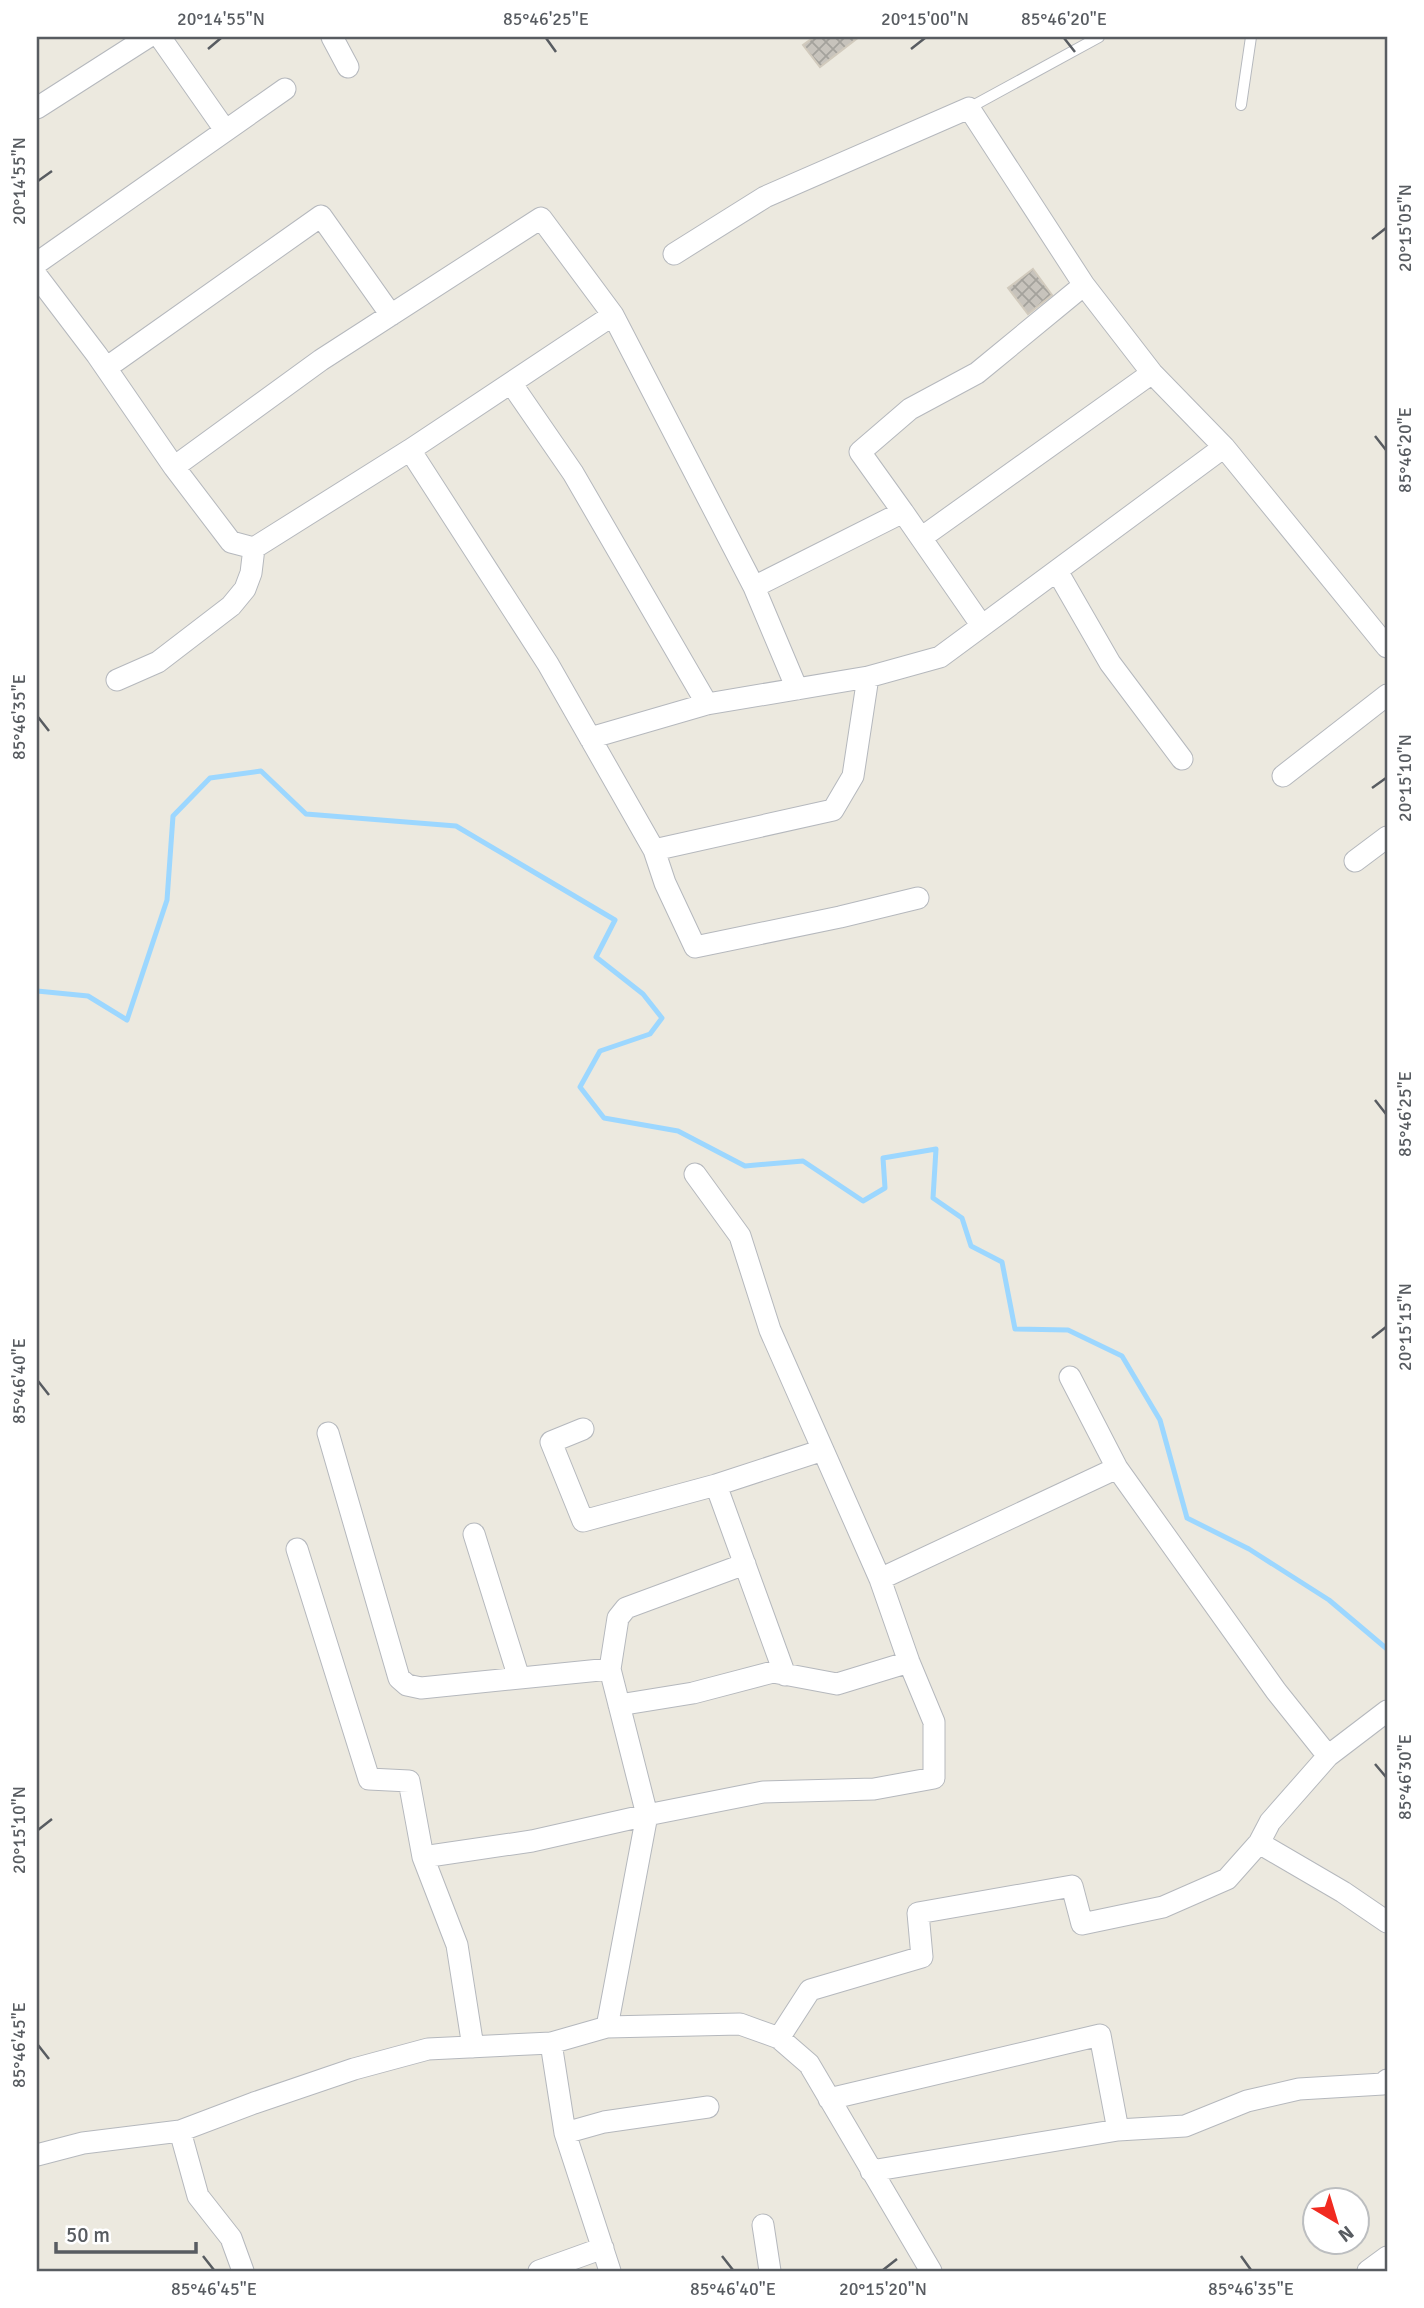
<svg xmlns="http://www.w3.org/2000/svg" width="1424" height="2308" viewBox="0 0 1424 2308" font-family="Signika,sans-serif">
<defs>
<pattern id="building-cross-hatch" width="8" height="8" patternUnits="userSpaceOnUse" patternTransform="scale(1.75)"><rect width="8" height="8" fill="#c7c3bc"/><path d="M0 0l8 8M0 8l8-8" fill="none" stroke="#a4a29c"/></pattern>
</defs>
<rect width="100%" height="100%" fill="#ece9df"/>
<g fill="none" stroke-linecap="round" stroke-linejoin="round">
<!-- stream -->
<path stroke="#9cd7ff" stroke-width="5" d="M37 991 88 996 127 1020 167 900 173 816 210 778 261 771 306 814 456 826 615 920 596 957 643 994 662 1018 650 1034 600 1051 580 1087 604 1118 678 1131 745 1166 803 1161 863 1201 885 1188 883 1158 936 1149 933 1198 962 1218 971 1246 1002 1262 1015 1329 1068 1330 1122 1356 1160 1420 1187 1518 1249 1549 1329 1600 1387 1649"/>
</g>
<!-- building -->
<path fill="url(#building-cross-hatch)" stroke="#d1cabd" stroke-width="2" d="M814 37H859L820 67 803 45Z
M1033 269 1052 295 1028 314 1008 288Z"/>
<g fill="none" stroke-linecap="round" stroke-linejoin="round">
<defs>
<path id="service" d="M1241 105 1251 37
M969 108 1099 37"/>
<path id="minor" d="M160 37 225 130
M332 37 348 67
M37 108 148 37
M674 254 765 197 969 108 1084 285
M37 263 285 89
M37 276 97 355 174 467 231 542 254 548 410 450 548 664 654 850 833 810 853 776 868 677 940 657 1224 447 1387 647
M613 315 754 587
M106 368 321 216 391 315
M511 383 573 473 707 704
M174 467 321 360 541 218 613 315 410 450
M903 512 860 452 910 409 977 373 1084 285 1152 373 1224 447
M921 538 1152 373
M1057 571 1110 663 1182 759
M117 680 158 662 231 606 245 589 251 573 254 548
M797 689 754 587 903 512 982 626
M590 738 707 704 868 677
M1283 776 1387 695
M654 850 665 883 695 947 840 917 918 898
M1355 861 1387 837
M1070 1377 1117 1468 1276 1691 1328 1756
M583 1429 551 1442 583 1521 716 1485 785 1675
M328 1433 399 1678 407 1685 421 1688 610 1669 647 1815 607 2027
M716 1485 823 1450
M474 1534 519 1678
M297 1549 369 1779 409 1781 423 1857 532 1841 647 1815 763 1792 874 1789 934 1778V1722L909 1662 880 1579 770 1330 740 1236 695 1174
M880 1579 1117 1468
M610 1669 618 1618 626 1608 745 1564
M619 1705 693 1693 773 1672 837 1684 909 1662
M1259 1843 1343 1892 1387 1922
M423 1857 457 1945 473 2047
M779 2038 810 1990 922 1957 918 1913 1072 1886 1082 1924 1163 1907 1227 1879 1259 1843 1270 1822 1328 1756 1387 1711
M551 2043 565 2133 610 2271
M829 2099 1100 2035 1118 2130
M180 2131 198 2196 231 2238 243 2271
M565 2133 604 2122 708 2107
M37 2155 83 2143 180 2131 254 2103 354 2069 428 2049 551 2043 607 2027 740 2024 779 2038 809 2064 931 2271
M871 2171 1118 2130 1185 2126 1247 2101 1299 2089 1383 2084 1387 2080
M763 2225 770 2271
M539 2271 603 2248
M1368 2271 1387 2257"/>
</defs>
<!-- service casing -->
<use href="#service" stroke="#b5b8bd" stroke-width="12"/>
<!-- minor casing -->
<use href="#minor" stroke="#b5b8bd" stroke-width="23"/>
<!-- service -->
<use href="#service" stroke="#fff" stroke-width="10"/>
<!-- minor -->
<use href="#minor" stroke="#fff" stroke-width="21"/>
</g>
<!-- ticks -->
<path fill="none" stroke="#585c61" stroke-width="2.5" d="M546 38 556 52M1064 38 1075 52M208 49 221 38M911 49 925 38M38 181 52 171M1372 239 1386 228M1375 436 1386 450M38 717 49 731M1372 788 1386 778M1375 1100 1386 1114M1372 1338 1386 1327M38 1381 49 1395M1375 1764 1386 1777M38 1830 52 1819M38 2045 49 2059M203 2256 214 2270M722 2256 733 2270M1241 2256 1251 2270M883 2270 897 2259"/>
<!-- border -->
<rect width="1424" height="2308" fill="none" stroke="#ffffff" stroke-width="77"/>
<!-- north arrow -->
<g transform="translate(1336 2221) rotate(142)"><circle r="33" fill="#ffffff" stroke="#bcbec0" stroke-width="2"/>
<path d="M0-5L12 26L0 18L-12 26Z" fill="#f12a20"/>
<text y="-10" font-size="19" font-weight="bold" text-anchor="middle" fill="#585c61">N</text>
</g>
<!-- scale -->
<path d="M56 2242v10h140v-10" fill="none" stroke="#585c61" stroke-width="3.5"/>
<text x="66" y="2242" font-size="21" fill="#585c61" stroke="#ffffff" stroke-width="5" paint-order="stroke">50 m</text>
<rect x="38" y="38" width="1348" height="2232" fill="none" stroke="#585c61" stroke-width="2.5"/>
<g font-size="18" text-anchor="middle" fill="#585c61">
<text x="221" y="25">20°14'55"N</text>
<text x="546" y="25">85°46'25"E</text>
<text x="925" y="25">20°15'00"N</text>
<text x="1064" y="25">85°46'20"E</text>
<text transform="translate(19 181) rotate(-90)" y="6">20°14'55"N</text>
<text transform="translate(1405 228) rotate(-90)" y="6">20°15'05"N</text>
<text transform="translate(1405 450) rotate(-90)" y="6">85°46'20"E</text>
<text transform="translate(19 717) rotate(-90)" y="6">85°46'35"E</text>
<text transform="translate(1405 778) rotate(-90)" y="6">20°15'10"N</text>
<text transform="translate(1405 1114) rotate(-90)" y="6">85°46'25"E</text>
<text transform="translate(1405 1327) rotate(-90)" y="6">20°15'15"N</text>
<text transform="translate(19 1381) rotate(-90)" y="6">85°46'40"E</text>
<text transform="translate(1405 1777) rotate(-90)" y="6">85°46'30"E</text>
<text transform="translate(19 1830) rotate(-90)" y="6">20°15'10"N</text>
<text transform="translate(19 2045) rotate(-90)" y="6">85°46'45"E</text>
<text x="214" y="2295">85°46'45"E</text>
<text x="733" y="2295">85°46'40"E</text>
<text x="883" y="2295">20°15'20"N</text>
<text x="1251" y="2295">85°46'35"E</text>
</g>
</svg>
